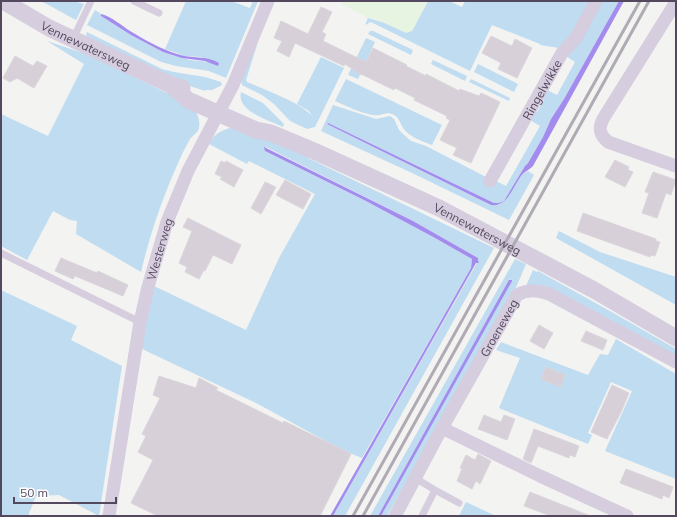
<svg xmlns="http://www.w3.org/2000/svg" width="677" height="517" viewBox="0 0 677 517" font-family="Mulish,sans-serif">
<rect width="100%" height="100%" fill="#f3f3f1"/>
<!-- green -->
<path fill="#bfdcf1" d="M41 1H73L84 4 76 20Z
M186 1H231L250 8 253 1H258L226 78 209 71 176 66 161 62 87 25 95 10 101 14V16L131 35 163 52 190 60 210 62 201 57 185 56 165 49Z
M428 1H449L462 7 465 1H590L572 35 559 48 540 45V44L492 25 470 71 371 22 365 25 368 18 412 31Z
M602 1H619L564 99 551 119 543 137 528 163 525 166 504 201 499 203H494L328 123 327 124 491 205C513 207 511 179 528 171L534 175 509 220 412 173 321 131 333 105 376 119 390 116 394 119 399 130 403 134 411 141 426 146 486 177 485 180 494 185 496 181 506 186 540 126 530 120 535 111 537 112 544 100 542 99 547 90 557 95 575 62 566 56 579 42Z
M370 31H373L413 50 411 55 368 34Z
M87 32 162 69 174 72 205 77 221 82 222 85 212 90H205V91L190 86 87 39 88 37 86 35Z
M366 38 375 42 358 79 348 75Z
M47 41 92 56 185 102C194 109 201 115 199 127 199 132 193 135 190 139 186 146 182 154 179 161 163 196 150 234 141 272L76 234 77 221 70 220 53 211 27 260 1 246V114L48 136 84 64Z
M258 42 246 80 247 82C265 90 300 102 312 116L309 111 297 104 321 57 344 68 315 127 307 129 290 121 274 104 262 95 242 85 241 79Z
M433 60 467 76 465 81 431 64Z
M478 64 518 84 514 92 474 72Z
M346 79 442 125 432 145C422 141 409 137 403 128 400 123 399 117 394 115 387 110 381 117 373 115 360 113 347 106 335 101Z
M471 79 510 98 509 101 469 82Z
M241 92 263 103 284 124 283 127C270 121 236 111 241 92Z
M237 127 308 157V158L494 248 345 516H333L478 261V258L413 221 266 147 265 151 364 200 435 238 472 259 471 268 362 458 342 450 258 404 140 348 154 286 246 330 279 258 315 194 249 161 247 164 209 144C214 133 225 128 237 127Z
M559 231 600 252 676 277V305L556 238Z
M515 259 526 264 515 290 387 516H381L511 281 510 279 378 516H370Z
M533 270 537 272 538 271 617 315 676 349V358L526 286Z
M1 290 77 326 71 340 122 366 99 516 59 495 36 496 28 516H1Z
M616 339 676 374V479L605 451 632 391 611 382 588 433 592 435 588 444 499 408 520 358 496 350 501 342 588 375 600 354 608 355Z
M466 502 496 516H459Z"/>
<!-- sand -->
<path fill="#e7f4e2" d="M343 1H428L412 31 406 33 376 19 368 18 342 4Z"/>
<!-- water -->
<path fill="#a48cef" d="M619 1H624L533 166C529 170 524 172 521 176 512 188 508 207 491 205L327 124 328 123 494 203H499L504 201 525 166 528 163 543 137 551 119 564 99Z
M101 14C112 17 121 25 130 31 145 40 161 49 177 54 191 59 206 55 219 63L218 66 205 61 182 58 163 52 131 35 101 16Z
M264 147 413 221 478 258V261L479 262 478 263H476L333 516H330L471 268 472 259 435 238 364 200 265 151Z
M509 280H512V281L381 516H378Z"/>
<!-- building -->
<path fill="#d7d0d8" stroke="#dbd5dc" d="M321 7 332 12 322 32 326 34 323 41 366 62 373 48 407 65 406 66 426 76V74L459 91 460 89 479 96 481 93 500 102 471 163 453 155 457 148 440 140 450 120 446 118 447 116 414 100 415 98 395 88 394 90 361 74V75L345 64 344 66 295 43 289 57 277 51 282 41 274 38 281 21 308 34Z
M491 36 512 46 515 39 532 48 517 78 498 69 501 63 482 53Z
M15 56 33 66 37 61 47 66 34 88 17 78 10 82 3 78Z
M615 160 629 167 628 170 633 172 625 187 605 177Z
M221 161 225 163 226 161 243 170 234 187 220 179 222 177 215 174Z
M653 172 676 180 671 195 666 193 657 218 642 213 649 193 645 192Z
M285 180 311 194 303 209 276 195Z
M265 182 276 187 261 214 251 208Z
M583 213 656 239V241L660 242 655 256 651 255 650 257 577 231Z
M188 218 241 245 232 264 213 255 205 271 204 270 199 279 185 272 187 267 179 263 192 231 183 227Z
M61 258 97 273 98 271 128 285 123 296 75 276 73 279 55 271Z
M539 325 553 333 544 349 530 341Z
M586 331 607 340 603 350 581 341Z
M546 367 565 375 560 387 541 379Z
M159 376 196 388 199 378 218 388 216 390 283 423 284 421 351 454 320 516H158L131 503 153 460 138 452 146 436 142 434 160 398 153 395Z
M612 385 629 393 621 412 607 439 591 432Z
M484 415 501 422 504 415 515 419 507 440 478 429Z
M534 429 579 446 575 457 570 455 569 458 538 446 531 463 523 459Z
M478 454 491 461 480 484 476 481 472 489 457 481 462 469 460 468 466 455 475 460Z
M626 469 673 487 669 498 663 495 662 499 620 483Z
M530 492 588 515 587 516H551L524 506Z"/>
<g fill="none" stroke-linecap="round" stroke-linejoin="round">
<!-- service -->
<path stroke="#d6cdde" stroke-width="7" d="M134 1 159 13
M73 39 91 1
M1 253 140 322
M415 478 435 490 422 516
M435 490 459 503"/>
<!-- minor -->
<g stroke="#d6cdde" stroke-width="13">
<path d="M676 2 603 119C598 129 600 135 608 142L676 166"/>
<path id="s1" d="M490 181 562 53 576 38 596 1"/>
<path d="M442 428 540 476 627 516"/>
<path id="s2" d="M109 516 140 322 148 287 167 222 188 171 233 85 268 1"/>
<path id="s3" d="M395 516 442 428 517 295C528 289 537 290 549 294L676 362"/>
</g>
<!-- tertiary -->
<g stroke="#d6cdde" stroke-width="17">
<path id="s4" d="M3 1 49 28 171 85 182 88"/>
<path id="s5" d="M171 85 188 100 256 130 271 133 314 151 439 208 594 290 676 338"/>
</g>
<!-- rail -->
<path stroke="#b0aab4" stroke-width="3" d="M353 516 640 1
M363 516 649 1"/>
</g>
<g text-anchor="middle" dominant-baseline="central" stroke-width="4" stroke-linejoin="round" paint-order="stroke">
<!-- street labels -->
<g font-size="12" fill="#54485f" stroke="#fff">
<text stroke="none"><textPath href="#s4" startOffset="94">Vennewatersweg</textPath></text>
<text stroke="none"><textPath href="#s1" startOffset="105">Ringelwikke</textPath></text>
<text stroke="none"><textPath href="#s5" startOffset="340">Vennewatersweg</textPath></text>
<text stroke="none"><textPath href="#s2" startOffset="272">Westerweg</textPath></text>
<text stroke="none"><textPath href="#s3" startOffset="215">Groeneweg</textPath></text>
</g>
</g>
<!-- border -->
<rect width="677" height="517" fill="none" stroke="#54485f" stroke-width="4"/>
<!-- scale -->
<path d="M14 497v6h102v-6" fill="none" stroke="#54485f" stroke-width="2"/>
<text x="20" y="497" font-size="12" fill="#54485f" stroke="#ffffff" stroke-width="3" paint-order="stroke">50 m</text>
</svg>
